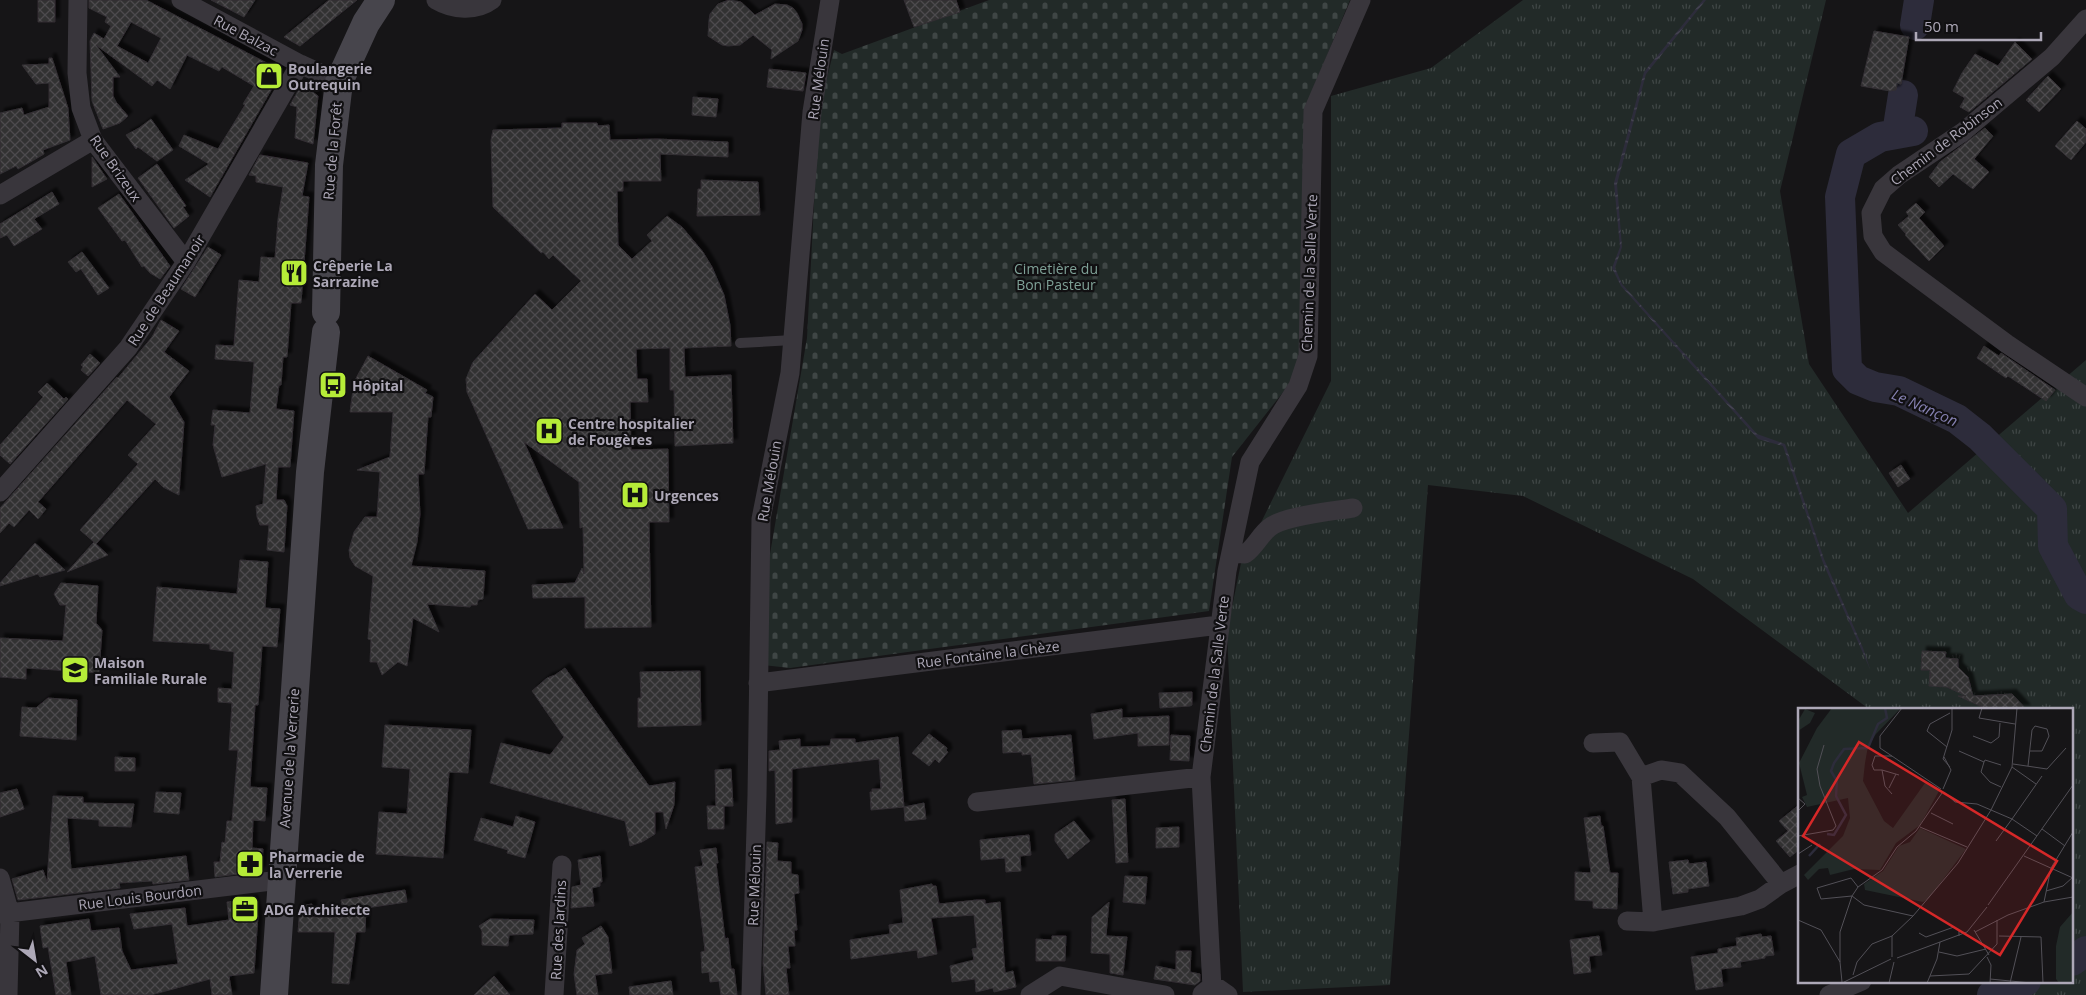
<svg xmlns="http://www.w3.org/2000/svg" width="2086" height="995" viewBox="0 0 2086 995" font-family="'Open Sans',sans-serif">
<defs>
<pattern id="grass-tufts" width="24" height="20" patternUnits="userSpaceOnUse" patternTransform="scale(1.25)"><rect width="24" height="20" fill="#222a28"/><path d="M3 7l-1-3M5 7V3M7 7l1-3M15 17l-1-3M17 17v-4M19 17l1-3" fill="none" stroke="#3f4645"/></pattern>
<pattern id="cemetery-stones" width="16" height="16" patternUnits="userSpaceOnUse" patternTransform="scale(1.25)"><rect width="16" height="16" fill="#222a28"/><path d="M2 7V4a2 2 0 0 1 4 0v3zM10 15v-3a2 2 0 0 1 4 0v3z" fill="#3f4645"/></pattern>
<pattern id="water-waves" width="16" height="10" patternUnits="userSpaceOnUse" patternTransform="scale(1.25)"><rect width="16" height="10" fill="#2d2c3b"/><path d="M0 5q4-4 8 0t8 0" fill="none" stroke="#494855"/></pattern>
<pattern id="building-cross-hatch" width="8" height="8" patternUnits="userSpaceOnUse" patternTransform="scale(1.25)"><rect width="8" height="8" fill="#323033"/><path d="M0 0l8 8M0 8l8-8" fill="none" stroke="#4d4b4e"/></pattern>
<filter id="shadow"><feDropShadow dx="4.5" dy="-4.5" stdDeviation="1" flood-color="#0009"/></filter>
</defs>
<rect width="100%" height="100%" fill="#161517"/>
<!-- grass -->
<path fill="url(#grass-tufts)" d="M1523 0H1826L1780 191 1809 364 1908 513 2086 360V995H1994L1989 981H2072V709H1869L1693 579 1523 496 1428 485 1390 985 1243 992 1227 632 1241 563 1331 381V96L1431 68Z"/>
<!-- cemetery -->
<path fill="url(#cemetery-stones)" d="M989 0H1350L1305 108 1300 358 1295 377 1232 457 1209 611 790 668 763 665 770 554 807 338 819 109 834 50 842 54Z"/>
<!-- water -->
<path fill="url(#water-waves)" d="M1703 0H1706L1646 74 1617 184 1622 247 1615 268 1622 284 1757 434 1785 444 1824 559 1863 648 1870 669 1823 563 1783 446 1758 439 1621 286 1612 268 1620 247 1614 183 1644 72Z"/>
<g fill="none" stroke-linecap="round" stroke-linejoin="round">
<!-- river -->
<path stroke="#2d2c3b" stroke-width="30" d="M1915 25 1919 0
M1913 131 1880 137 1851 154 1840 197 1847 369 1858 380 1875 387 1899 391 1957 419 1980 437 2052 509 2053 546 2079 595 2086 599
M1897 133 1903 95
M2072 961 2086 951
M1992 995 2026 981"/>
</g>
<!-- building -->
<path fill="url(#building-cross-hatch)" stroke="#322f33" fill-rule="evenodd" filter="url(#shadow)" d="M38 0H55V22H38Z
M89 0H146L282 71 210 197 185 180 209 164 179 146 184 135 218 149 245 105 243 104 254 86 222 67 219 71 187 55 170 89 157 80 152 86 96 45 120 77H113V96L116 102 128 116 120 123 103 129 92 101 90 41 94 33 104 39 111 26 105 22 107 17 89 8ZM131 22 161 38 148 63 117 46Z
M211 0H255L244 17Z
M329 0H357L300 46 284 37Z
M729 0 741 2 755 15 775 4 787 5 793 8 797 13 802 24V30L798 41 771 59 772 50 753 35 740 45 728 46 722 45 708 36 709 20 710 14 718 4Z
M904 0H956L960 12 914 27Z
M1874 31 1909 37 1901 84 1897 83 1896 90 1890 91 1861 86Z
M2015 42 2032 59 1969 112 1960 107 1965 98 1953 91 1962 73 1975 54 1998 66Z
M49 58H52L68 108 70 140 43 150 44 154 27 164 18 169 16 166 0 174V113L22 108 24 115 49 107V83L36 84 22 65 49 64Z
M769 69 806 73 803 91 767 87Z
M2048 76 2061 89 2039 112 2026 100Z
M302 84 318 96 313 144 295 138 297 107 290 105Z
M693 97 718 99 716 117 692 115Z
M151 119 173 150 157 161 138 147 136 149 126 135 139 128Z
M2077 121 2086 129V142L2071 160 2055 146Z
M562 123H597L598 126 609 125 610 140 657 139 728 142V157L660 154 661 181H623V191H617L618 245 632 259 652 241 647 235 667 216 675 222 682 227 703 252 712 267 724 295 730 325 731 346 684 348 685 377 731 375 733 443 675 446 674 390H670V348L636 349 637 379H647L648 402H630L631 450 668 449 669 522H649L651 627 585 628V597L533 598 532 585 575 583 582 568 584 574 583 527 580 528 579 482 524 442 563 528 528 529 467 392 466 379 473 362 535 294 552 310 581 281 553 255 549 259 543 252 541 253 493 207 491 140 493 130 562 128Z
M1985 128 1993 136 1974 159 1989 172 1973 189 1953 174 1939 187 1929 177 1940 162Z
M260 155 308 163 302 196 309 197 301 303H291L287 357H283L281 385H279L276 409 294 411 290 467H278L276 500H284L287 506 284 552 267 550 269 525H260L257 517 256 506 263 504 266 464 222 477 213 445 215 425H211L213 410 250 413 254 362 215 359 216 345 234 346 239 280 259 282 261 257 275 258 278 219 283 187 256 182V176L249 175Z
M92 157 107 179 92 187Z
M157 164 186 206 183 207 189 216 174 228 138 178Z
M701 180 758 182 760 215 697 216 698 189H701Z
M52 192 59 204 34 219 42 229 14 246 7 235 0 238V224Z
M119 194 170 266 160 279 150 273 144 266 142 267 125 240 122 241 98 208Z
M1916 203 1925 212 1919 218 1944 246 1929 261 1905 235 1906 234 1898 225 1909 216 1906 212Z
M208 247 221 255 195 297 181 289Z
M82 252 109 288 98 295 81 269 76 272 68 262Z
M161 320 179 331 164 352 189 371 169 397 184 422 179 495 163 487 155 479 96 544 108 555 67 572 94 542 80 530 138 464 128 455 156 424 127 400 38 502 46 509 38 519 29 510 14 527 9 523 0 533V508L117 377 118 378 152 337Z
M1984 346 1999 356 2001 353 2055 390 2046 401 2008 376 2006 378 1977 358Z
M90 354 100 363 88 376 81 370 83 367 81 365Z
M368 356 427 390 425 393 433 397 431 417H428L424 474H418L420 514 417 542 411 566 485 571 483 599 478 600 477 605H471L470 607 427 604 439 632 413 618 407 666 398 662 382 675 377 662H370L371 640 368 639 373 576 355 566 350 558 349 550 354 532 365 517H377L380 472 357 470 390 457 393 412H350L354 382Z
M47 383 64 399 66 397 68 399 10 464 0 455V445L43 397 38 392Z
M1901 465 1910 479 1898 487 1889 473Z
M35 543 65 570 40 577 38 574 0 586V583Z
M240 560 268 562 265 608 280 609 277 647 262 646 258 705H255L253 738 250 787 267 788 265 821 253 820 252 848 263 849 262 864 261 871 215 877 214 862H220L222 842 225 843 227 821H232L238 750H229L232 703 218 702V688L232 689 234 652 210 649V644L153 641 157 587 237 594Z
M61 583 98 586 96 623 102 630 99 673 26 668V679L0 677V638L63 641 66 605H60L54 594Z
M1922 651 1946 652 1945 658 1958 659V667L1968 677 1973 696 2012 694 2026 709H1987L1958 696H1966L1947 687 1929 686 1930 670H1921Z
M565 668 649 786 675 782 674 805 666 829 663 812H655V834L642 842 630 846 625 821 490 783 501 743 550 755 564 737 532 691 547 678 555 675Z
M700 671 701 725 638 727V698H641L640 672Z
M1192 692V705L1190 706 1160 708 1159 693Z
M48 698 77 700 76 740 20 736 22 707 36 708Z
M1122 709V718L1169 716V745L1138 746V733L1094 739 1091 714Z
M385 725 471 730 468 773 449 772 443 858 376 854 379 812 407 814 410 769 382 767Z
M1021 730 1022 739 1071 735 1075 780 1034 784 1031 754 1022 755V752L1003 753 1002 731Z
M929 734 947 748 946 750 948 752 939 763 935 759 929 766 912 753Z
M1171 735 1190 736 1189 761 1170 760Z
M898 737 904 807 871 810 870 792H872V789H881L879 759 792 769V822L776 824 775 770 769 771V751L780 750 779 741 800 739V747L830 746 831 739H855V743Z
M115 757 135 758V771H115Z
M731 769 733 806H719H724V829H708L707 806H716L715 770Z
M17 789 24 809 0 817V793Z
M156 792 181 793 179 814 154 812Z
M53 796 83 797V803L134 804 131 827 99 826V820L67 818 71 869 186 856 189 880 153 884 152 881 119 883 120 888 18 900 12 879 43 870 47 882Z
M1125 799 1128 862 1116 863 1112 800Z
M924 803 926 819 905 821 904 807Z
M1800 804V849L1790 857 1776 841 1788 831 1779 821Z
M516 816 535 822 525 858 507 853 508 850 474 840 481 818 513 827Z
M1600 816 1601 826H1603L1610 873H1618L1617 909 1593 908V901L1575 900V872L1591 873 1584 818Z
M1074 821 1090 841 1068 859 1055 841V834Z
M1179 827V847L1156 848V828Z
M1029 835 1031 855 1020 856 1021 871 1006 872 1005 858 981 860 980 840Z
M767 842 778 843 777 861 791 862V874L798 875 799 893 794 894 797 930H794L795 946H788L790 968H786L789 995H766L763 963Z
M716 848 718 863H716L725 939 728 938 731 969H734L737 995H721L719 981 710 982 709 972 702 973 701 952 705 951 695 867 703 866 700 850Z
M600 856 602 882H600V886L592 888 594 906 571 908 572 887 581 885 578 860Z
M1688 860 1689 864 1706 862 1709 886 1688 889V892L1673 894 1669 862Z
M1125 876 1147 877 1145 904 1123 902Z
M932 884V886H936L939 904 977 900H985V904L1000 902 1005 973 1013 971 1016 987 994 992 993 988 976 992 975 979 952 982 950 966 974 960 972 949 977 948 974 915 931 918 937 954 918 958 917 950 851 959 850 940 890 934 889 925 903 923 900 890Z
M405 890 407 902 366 908 365 932H356L349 984 332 983 335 932H298L300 906 312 904V917H344L341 900Z
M253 899 258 916 254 973 229 976 232 995H212L210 979 151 995H101L95 956 66 962 71 995H56L48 947 43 948 40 926 89 919 91 931 119 928 122 951 131 970 178 964 172 924 134 929 130 914 185 908 187 926 229 920 227 902Z
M1109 902 1106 936 1127 937 1123 975 1110 973V954L1091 953 1092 917Z
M490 919 534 920 533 934 509 935 508 946 482 945V931L479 926Z
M601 926 608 937 612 973 595 975 598 995H577L574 974 577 950 585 944 582 938Z
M1761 934 1762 937 1771 936 1774 955 1765 956V958L1740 962 1741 967 1721 969 1723 986 1696 990 1691 957 1718 953V949L1737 946 1736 938Z
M1052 936H1066L1065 961H1036V939L1052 940Z
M1599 936 1602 955 1589 956 1591 972 1574 974 1570 940Z
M1176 951H1191L1190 972 1200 974V981L1195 985 1154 979 1156 966 1176 970Z
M494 976 510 995H474Z
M671 981 673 995H630L629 987Z"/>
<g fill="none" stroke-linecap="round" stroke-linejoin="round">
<!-- lane -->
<path stroke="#39363c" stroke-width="10" d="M740 343 793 340"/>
<!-- street -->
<path stroke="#39363c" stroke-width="19" d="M78 0 77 73 81 108 93 140 186 262
M181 0 300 64 339 82
M436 0C453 10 476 12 492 0
M2086 19 2052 57 1963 132 1899 175 1883 189 1871 213 1873 236 1883 252 2007 344 2086 397
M0 195 93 140
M0 492 128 348 186 262 300 64
M1231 553 1245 554C1255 547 1260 535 1269 528 1282 516 1334 511 1353 508
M758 683 1219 625
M1593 743 1620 742 1641 777 1661 770 1680 773 1727 817 1781 884 1800 874
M1641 777 1653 922
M977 802 1201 777
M0 878 10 914 8 995
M0 914 280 880
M1627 921 1653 922 1741 906 1760 899 1781 884
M1212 988 1201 777 1227 571 1250 462 1298 386 1308 356 1313 111 1361 0
M1202 994 1207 990 1218 988 1228 995
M554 995 562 865
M751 995 757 795 761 519 790 373 812 112 830 0
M1030 995 1060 976 1165 995
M1829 995 1862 981"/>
<!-- secondary -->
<path stroke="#47454c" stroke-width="28" d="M326 312 329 165 339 82 366 23 381 0
M274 995 310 472 326 332"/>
</g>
<!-- icons -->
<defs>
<symbol id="shop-square" viewBox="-11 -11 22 22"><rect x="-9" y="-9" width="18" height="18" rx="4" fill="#b6ec38" stroke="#111012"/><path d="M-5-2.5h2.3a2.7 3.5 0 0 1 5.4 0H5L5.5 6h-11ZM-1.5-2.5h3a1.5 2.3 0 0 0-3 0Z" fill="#111"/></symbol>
<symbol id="restaurant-square" viewBox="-11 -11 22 22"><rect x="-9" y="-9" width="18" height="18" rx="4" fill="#b6ec38" stroke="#111012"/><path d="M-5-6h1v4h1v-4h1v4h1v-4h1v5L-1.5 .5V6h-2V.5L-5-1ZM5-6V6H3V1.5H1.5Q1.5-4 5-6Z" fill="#111"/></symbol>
<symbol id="bus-square" viewBox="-11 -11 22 22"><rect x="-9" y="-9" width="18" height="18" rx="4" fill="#b6ec38" stroke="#111012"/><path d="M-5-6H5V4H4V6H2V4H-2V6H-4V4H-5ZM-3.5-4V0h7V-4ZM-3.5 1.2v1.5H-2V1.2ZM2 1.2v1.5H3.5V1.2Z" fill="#111"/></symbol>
<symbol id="hospital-square" viewBox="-11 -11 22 22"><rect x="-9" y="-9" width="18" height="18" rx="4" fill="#b6ec38" stroke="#111012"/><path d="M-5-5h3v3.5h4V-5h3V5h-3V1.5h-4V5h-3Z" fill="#111"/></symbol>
<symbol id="school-square" viewBox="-11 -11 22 22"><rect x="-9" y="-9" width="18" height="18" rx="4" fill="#b6ec38" stroke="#111012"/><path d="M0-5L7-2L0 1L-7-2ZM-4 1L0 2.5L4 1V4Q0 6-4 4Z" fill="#111"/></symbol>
<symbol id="pharmacy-square" viewBox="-11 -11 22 22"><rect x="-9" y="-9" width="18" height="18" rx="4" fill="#b6ec38" stroke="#111012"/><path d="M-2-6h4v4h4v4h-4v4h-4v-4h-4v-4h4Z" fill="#111"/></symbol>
<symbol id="office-square" viewBox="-11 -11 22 22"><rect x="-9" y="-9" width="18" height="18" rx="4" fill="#b6ec38" stroke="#111012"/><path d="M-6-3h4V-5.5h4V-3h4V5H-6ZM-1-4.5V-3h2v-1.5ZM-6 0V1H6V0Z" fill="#111"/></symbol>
</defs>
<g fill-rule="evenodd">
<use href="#shop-square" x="253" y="60" width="32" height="32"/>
<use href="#restaurant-square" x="278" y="257" width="32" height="32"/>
<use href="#bus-square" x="317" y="369" width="32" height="32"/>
<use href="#hospital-square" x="533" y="415" width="32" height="32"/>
<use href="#hospital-square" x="619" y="479" width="32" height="32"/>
<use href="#school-square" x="59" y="654" width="32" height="32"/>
<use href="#pharmacy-square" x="234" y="848" width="32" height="32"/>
<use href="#office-square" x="229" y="893" width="32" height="32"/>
</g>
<g text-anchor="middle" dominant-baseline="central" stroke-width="4.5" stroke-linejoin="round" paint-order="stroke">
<!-- street labels -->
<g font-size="14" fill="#ada8b7" stroke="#111012">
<text transform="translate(246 35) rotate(28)">Rue Balzac</text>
<text transform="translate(818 79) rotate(-82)">Rue Mélouin</text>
<text transform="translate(1946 141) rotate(-37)">Chemin de Robinson</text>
<text transform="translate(332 151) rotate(-85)">Rue de la Forêt</text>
<text transform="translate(116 168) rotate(55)">Rue Brizeux</text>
<text transform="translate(1309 273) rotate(-88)">Chemin de la Salle Verte</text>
<text transform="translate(166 290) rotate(-57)">Rue de Beaumanoir</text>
<text transform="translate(769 481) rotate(-80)">Rue Mélouin</text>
<text transform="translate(988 654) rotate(-7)">Rue Fontaine la Chèze</text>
<text transform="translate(1214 674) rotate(-83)">Chemin de la Salle Verte</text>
<text transform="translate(289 758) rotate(-86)">Avenue de la Verrerie</text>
<text transform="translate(754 885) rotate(-88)">Rue Mélouin</text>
<text transform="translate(140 897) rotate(-7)">Rue Louis Bourdon</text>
<text transform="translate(558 930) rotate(-87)">Rue des Jardins</text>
</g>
<!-- poi labels -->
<g font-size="14" font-weight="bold" fill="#ada8b7" stroke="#111012" text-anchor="start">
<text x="288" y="68">Boulangerie<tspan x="288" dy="16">Outrequin</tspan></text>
<text x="313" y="265">Crêperie La<tspan x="313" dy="16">Sarrazine</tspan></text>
<text x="352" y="385">Hôpital</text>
<text x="568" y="423">Centre hospitalier<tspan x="568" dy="16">de Fougères</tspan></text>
<text x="654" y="495">Urgences</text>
<text x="94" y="662">Maison<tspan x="94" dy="16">Familiale Rurale</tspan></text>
<text x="269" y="856">Pharmacie de<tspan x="269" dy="16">la Verrerie</tspan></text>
<text x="264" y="909">ADG Architecte</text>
</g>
<!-- park labels -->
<g font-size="14" fill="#7fa197" stroke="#111012">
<text x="1056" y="268">Cimetière du<tspan x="1056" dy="16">Bon Pasteur</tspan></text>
</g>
<!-- water labels -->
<g font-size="15" font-style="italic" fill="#8580b1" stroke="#111012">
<text transform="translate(1925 407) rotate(24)">Le Nançon</text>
</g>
</g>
<!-- overview -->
<g transform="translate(1798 708)">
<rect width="275" height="275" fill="#161517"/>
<path d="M34 0H103L78 26 70 38 67 55 65 73 86 113 95 120 127 75 141 83 122 117 98 135 82 162 56 161 32 167 30 160 21 161 10 172 6 167 45 128 52 110 50 90 9 99 4 89 9 87 1 55 19 20ZM275 204V275H261L258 271V238L262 219Z" fill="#222a28"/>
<path d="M122 120 168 141 131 190 125 194 67 182 66 176 85 163 101 138 112 134Z" fill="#222a28"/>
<path d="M7 1 17 5 12 15 0 23V13Z" fill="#222a28"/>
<path fill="none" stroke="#2d2c3b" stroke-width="2.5" d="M29 126 36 127 48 107 38 88 39 73 33 63 36 55 46 41 70 40 80 16 89 10 87 0M11 148 22 136"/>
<path fill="none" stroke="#525057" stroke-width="1" d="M104 0 82 28V40L143 81M184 0 181 10 217 16M175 28 193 35 201 29 202 15M149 39 129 23 132 16 152 5M161 43 186 54 183 64 192 74 203 79M186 54 187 52 203 57M215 56 249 61 268 40M230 58 234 22 237 18 249 21 251 28 244 43H232M152 59 145 51 154 22V0M214 59 238 76M84 62 101 67M91 80 98 66M145 81 153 62 146 49M146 84 157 94 179 96 214 111 239 128M94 86 87 78 84 62H76L74 57 77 48H94M0 90 7 96 0 103M133 105 155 116M214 111 244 68M122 119 169 139M244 121 267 138M0 128 35 122 38 118 22 78 19 61 26 37M198 133 214 111M0 146 14 137M226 148 275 170M60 179 53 170 19 180 23 191 54 188 66 197 115 208 94 228V249M248 183 265 178 275 169M246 194 253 160 275 124M190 197 275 77M115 208 160 155 193 102 214 59 219 0M0 212 23 222 42 254 44 274M176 222 191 247M177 224 210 207 246 194 275 189M121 225 128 229 156 219 161 222V228M201 228 243 229 245 275M141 244 159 248 188 241M189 249 193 257 192 275M99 250 169 224 189 199M42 254V224L54 188 60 179 84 162 99 139 118 123 144 85M55 267 59 254 74 236 94 228M132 268 171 266 199 236V212M192 271 233 275M44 275 93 251M91 275 96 254M129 275 139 251 142 234M212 275 223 229"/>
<path fill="#d62828" fill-opacity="0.15" stroke="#d62828" stroke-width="2.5" d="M61 34 259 153 202 247 5 128Z"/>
<rect width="275" height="275" fill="none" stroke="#ada8b7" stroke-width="2.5"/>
</g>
<!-- north arrow -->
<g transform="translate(35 960) rotate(149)" stroke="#111012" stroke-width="4" paint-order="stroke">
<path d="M0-4L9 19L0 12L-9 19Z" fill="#ada8b7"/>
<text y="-8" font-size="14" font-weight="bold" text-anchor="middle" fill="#ada8b7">N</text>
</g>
<!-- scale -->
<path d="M1916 32v8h125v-8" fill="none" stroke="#ada8b7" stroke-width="2.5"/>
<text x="1924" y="32" font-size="15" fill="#ada8b7" stroke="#111012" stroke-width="4" paint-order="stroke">50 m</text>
</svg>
